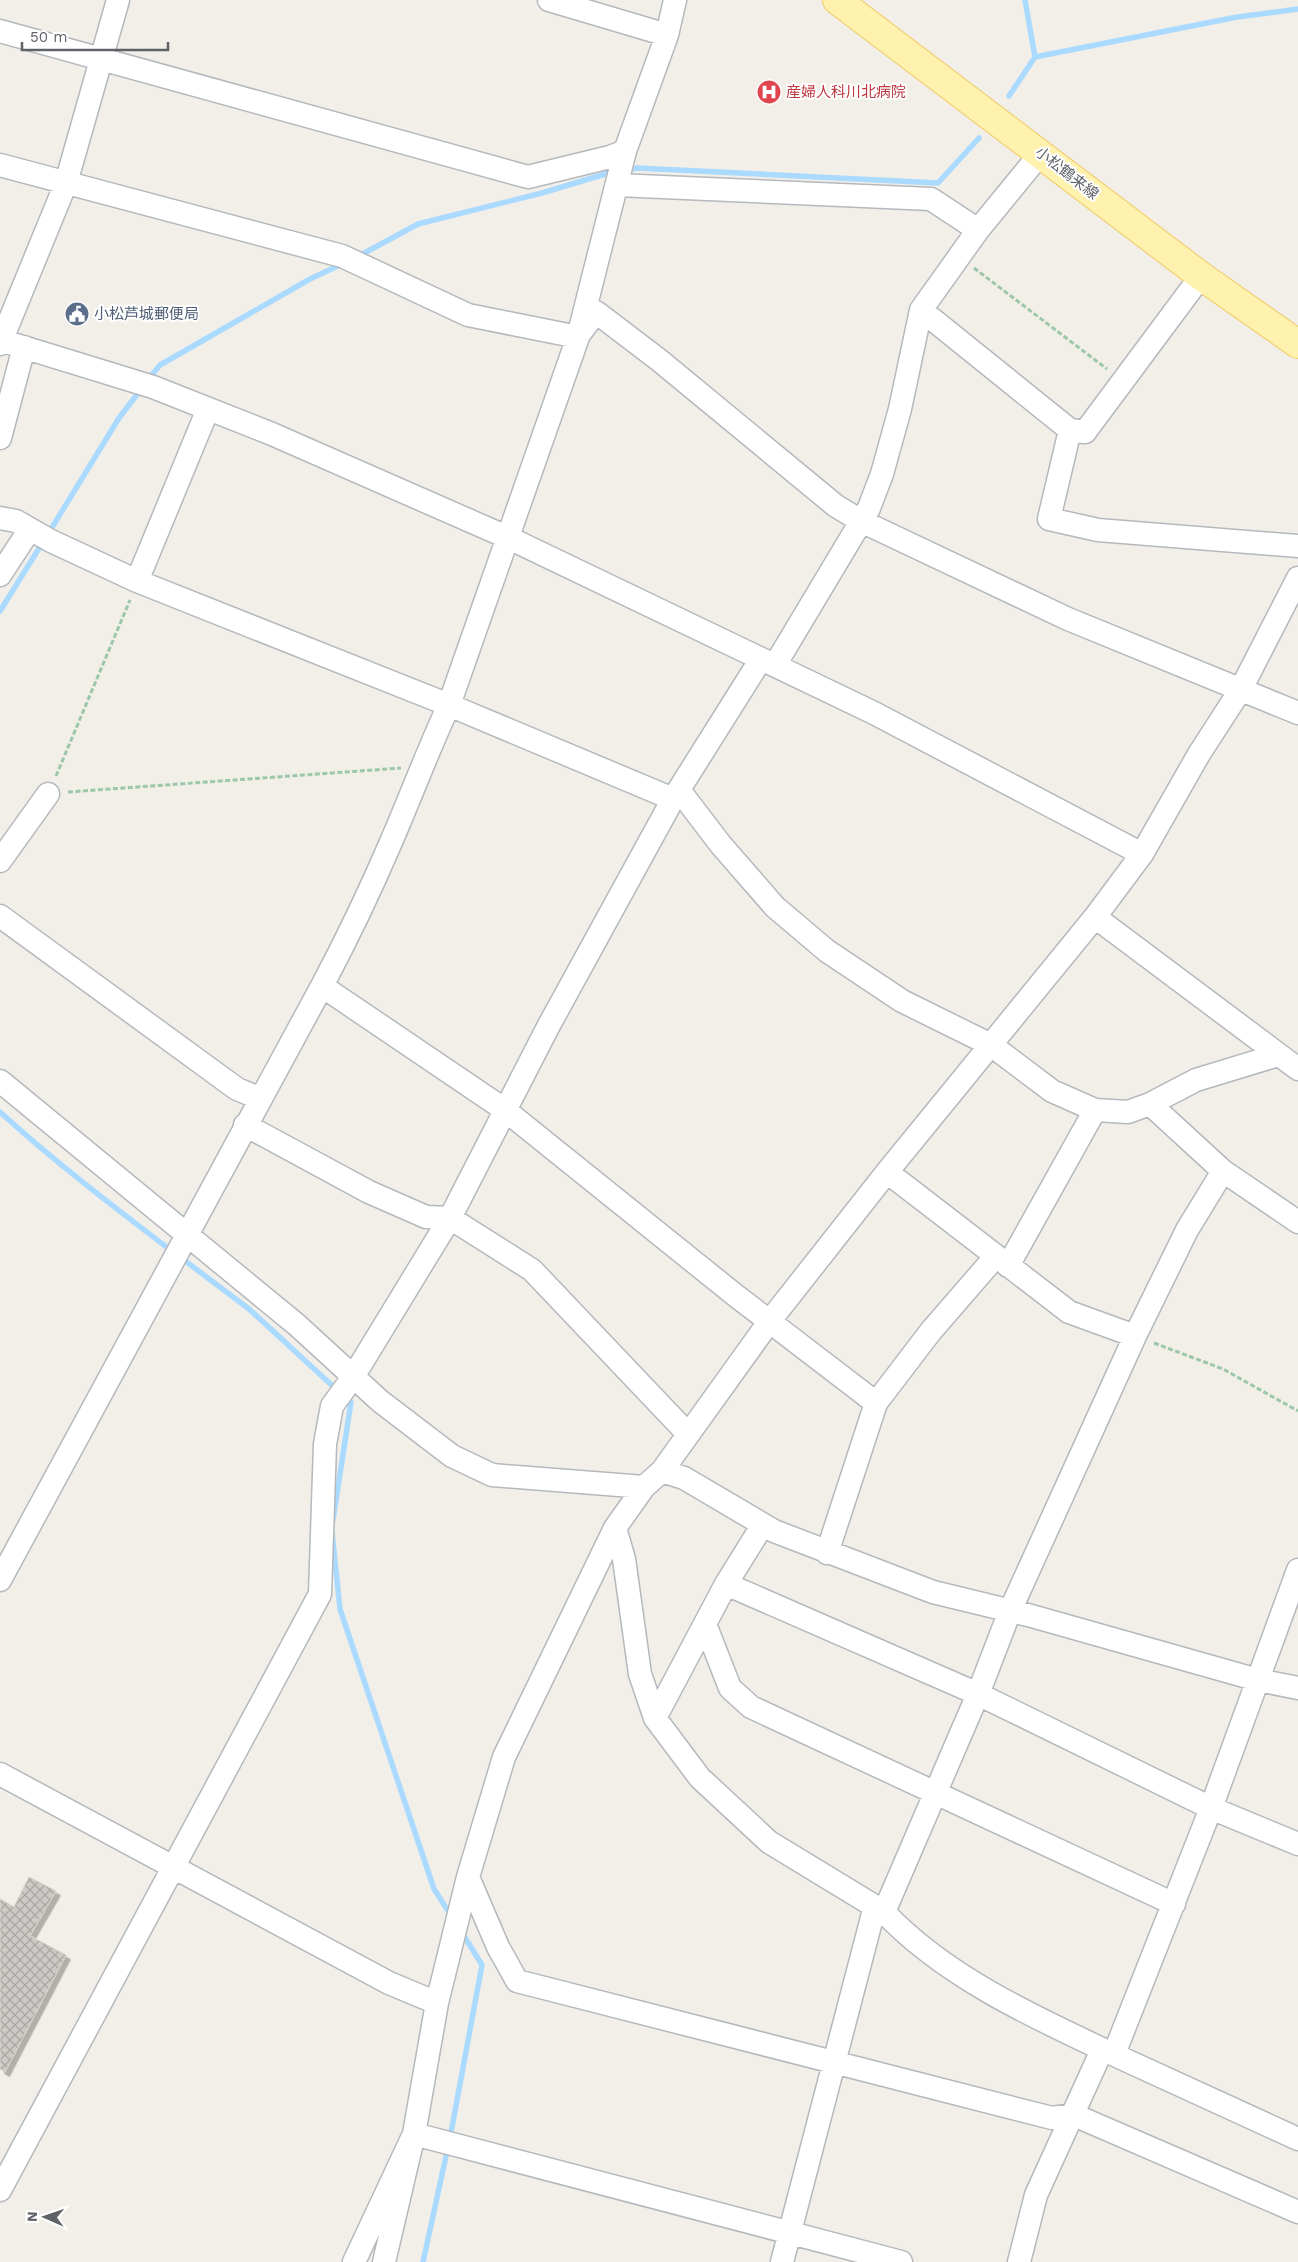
<svg xmlns="http://www.w3.org/2000/svg" width="1298" height="2262" viewBox="0 0 1298 2262" font-family="'Work Sans','Noto Sans JP',sans-serif">
<defs>
<pattern id="building-cross-hatch" width="8" height="8" patternUnits="userSpaceOnUse" patternTransform="scale(1.25)"><rect width="8" height="8" fill="#cccac5"/><path d="M0 0l8 8M0 8l8-8" fill="none" stroke="#a9a8a4"/></pattern>
<filter id="shadow"><feDropShadow dx="4.5" dy="4.5" stdDeviation="0" flood-color="#0004"/></filter>
</defs>
<rect width="100%" height="100%" fill="#f1efe8"/>
<g fill="none" stroke-linecap="round" stroke-linejoin="round">
<!-- stream -->
<path stroke="#aadaff" stroke-width="5.5" d="M1025 0 1035 57
M1009 96 1035 57 1237 17 1298 9
M626 170 637 168 938 183 979 138
M357 257 418 224 542 193 615 171
M147 381 160 365 310 279 344 263
M48 534 119 418 142 388
M0 611 43 542
M0 1112C55 1162 114 1207 173 1252
M180 1257 249 1309 337 1390
M333 1520 351 1402 344 1396
M332 1532 340 1609 434 1889 452 1917
M450 2138 482 1965 461 1931
M423 2262 448 2147"/>
</g>
<!-- building -->
<path fill="url(#building-cross-hatch)" stroke="#d6d1c6" filter="url(#shadow)" d="M29 1877 56 1891 30 1936 66 1955 5 2072 0 2069V1899L14 1907Z"/>
<g fill="none" stroke-linecap="round" stroke-linejoin="round">
<defs>
<path id="minor" d="M549 0 667 35
M0 31 528 177 610 157 625 151
M0 165 342 256 468 315 578 337
M617 185 931 199 978 230
M921 310 1070 430 1085 432 1201 276
M581 332 596 312 659 360 836 506 861 521 1068 619 1298 713
M0 340 153 387 272 434 509 538 874 713 1142 854
M0 344 66 183 118 0
M1070 430 1049 519 1098 530 1298 546
M0 438 24 347
M0 518 16 521 51 541 137 581 449 705 673 799
M0 575 30 529
M137 581 208 409
M775 665 869 508 882 474 900 409 921 310 978 230 1041 153
M679 790 721 845 775 907 827 951 902 1001 991 1045 1052 1091 1095 1110 1128 1112 1150 1104 1196 1080 1278 1055
M0 861 48 794
M0 916 237 1089 259 1098
M1095 917 1298 1069
M322 986 505 1110 735 1295 876 1403
M0 1081 297 1325 380 1401 452 1456 492 1475 644 1487
M1150 1104 1223 1171 1298 1222
M245 1125 369 1192 426 1217 450 1218 532 1270 687 1433
M887 1172 1069 1312 1135 1336
M1008 1266 1095 1110
M662 1471 684 1478 774 1531 933 1592 1028 1615 1258 1680 1298 1688
M615 1528 624 1559 640 1674 655 1718 700 1778 769 1842 884 1912C946 1978 1038 2019 1119 2057 1178 2084 1238 2111 1298 2139
M827 1553 876 1403 931 1331 996 1256
M0 1580 322 986C347 939 370 891 391 842 411 796 428 750 449 705L578 337 625 151 667 35 675 0
M726 1584 978 1694 1211 1808 1298 1844
M705 1624 730 1688 751 1707 1174 1904
M655 1718 726 1584 762 1526
M0 1774 389 1983 437 2003
M468 1877 498 1947 517 1981 1052 2118 1074 2115 1298 2212
M884 1912 978 1694 1010 1611 1135 1336 1187 1230 1223 1171
M1114 2054 1211 1808 1298 1570
M0 2190 320 1594 325 1444 332 1406 353 1377 450 1218 548 1027 673 799 761 659
M354 2262 414 2134 901 2262
M384 2262 414 2134 437 2003 468 1877 504 1757 615 1528 644 1487 662 1471 769 1322 887 1172 1095 917 1142 854 1199 754 1241 689 1298 578
M782 2262 875 1906
M1019 2262 1036 2195 1102 2050"/>
<path id="major" d="M837 0 1201 276 1298 344"/>
</defs>
<!-- minor casing -->
<use href="#minor" stroke="#b5b8bc" stroke-width="25"/>
<!-- major casing -->
<use href="#major" stroke="#f2c960" stroke-width="30"/>
<!-- path -->
<path stroke="#9cc7a9" stroke-width="3" stroke-dasharray="5 2.5" stroke-linecap="butt" d="M974 268 1107 369
M56 776 130 600
M68 792 401 768
M1154 1343 1223 1369 1298 1411"/>
<!-- minor -->
<use href="#minor" stroke="#fff" stroke-width="22"/>
<!-- major -->
<use href="#major" stroke="#fff2af" stroke-width="28"/>
</g>
<!-- icons -->
<defs>
<symbol id="hospital-disc" viewBox="-11 -11 22 22"><circle r="9.5" fill="#e0444e" stroke="#fff"/><path d="M-5-5h3v3.5h4V-5h3V5h-3V1.5h-4V5h-3Z" fill="#fff"/></symbol>
<symbol id="civic-disc" viewBox="-11 -11 22 22"><circle r="9.5" fill="#5c6f8a" stroke="#fff"/><path d="M-.6-6.5H3V-4.5H.6V-3L4-1V1h2V6H-6V1h2V-1L-.6-3ZM-1.2 2.5V6h2.4V2.5Z" fill="#fff"/></symbol>
</defs>
<g fill-rule="evenodd">
<use href="#hospital-disc" x="755" y="78" width="28" height="28"/>
<use href="#civic-disc" x="63" y="300" width="28" height="28"/>
</g>
<g text-anchor="middle" dominant-baseline="central" stroke-width="4" stroke-linejoin="round" paint-order="stroke">
<!-- health labels -->
<g font-size="15" fill="#be3a42" stroke="#fff" text-anchor="start">
<text x="786" y="92">産婦人科川北病院</text>
</g>
<!-- street labels -->
<g font-size="15" fill="#5f6368" stroke="#fff">
<text transform="translate(1067 173) rotate(38)">小松鶴来線</text>
</g>
<!-- service labels -->
<g font-size="15" fill="#4e5e75" stroke="#fff" text-anchor="start">
<text x="94" y="314">小松芦城郵便局</text>
</g>
</g>
<!-- north arrow -->
<g transform="translate(45 2217) rotate(272)" stroke="#ffffff" stroke-width="4" paint-order="stroke">
<path d="M0-4L9 19L0 12L-9 19Z" fill="#5f6368"/>
<text y="-8" font-size="14" font-weight="bold" text-anchor="middle" fill="#5f6368">N</text>
</g>
<!-- scale -->
<path d="M22 42v8h146v-8" fill="none" stroke="#5f6368" stroke-width="2.5"/>
<text x="30" y="42" font-size="15" fill="#5f6368" stroke="#ffffff" stroke-width="4" paint-order="stroke">50 m</text>
</svg>
